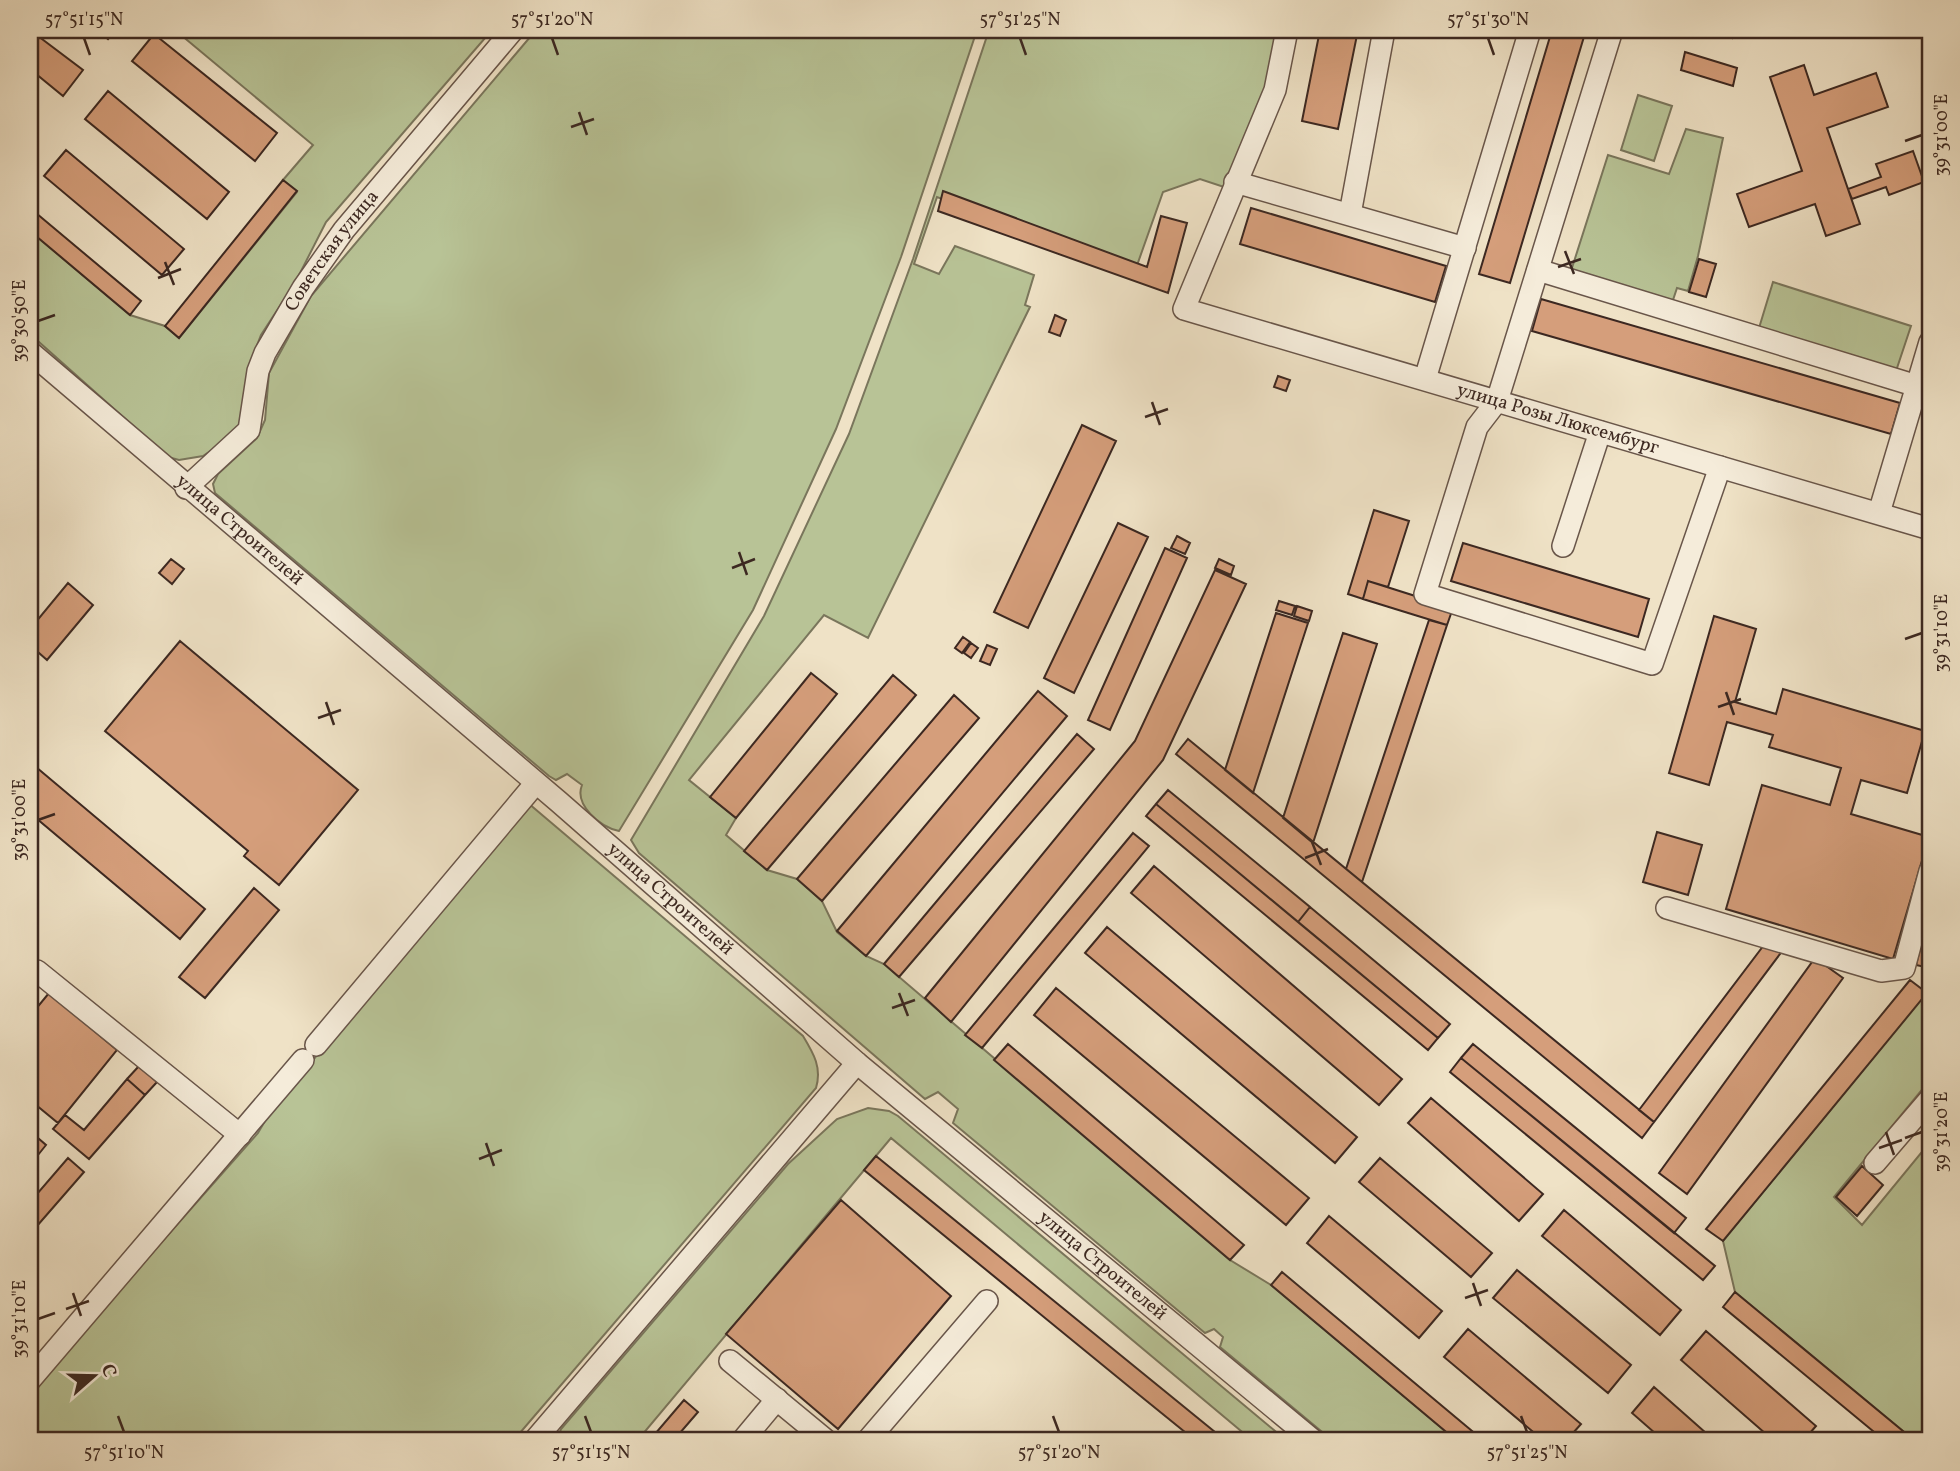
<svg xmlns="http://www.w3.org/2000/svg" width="1960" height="1471" viewBox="0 0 1960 1471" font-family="Vollkorn,serif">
<rect width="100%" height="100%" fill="#efe2c6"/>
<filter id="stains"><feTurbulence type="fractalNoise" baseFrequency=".00286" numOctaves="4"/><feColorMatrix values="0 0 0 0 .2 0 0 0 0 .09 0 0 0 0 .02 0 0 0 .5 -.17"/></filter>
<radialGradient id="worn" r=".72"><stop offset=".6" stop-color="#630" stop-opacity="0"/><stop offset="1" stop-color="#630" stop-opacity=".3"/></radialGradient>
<!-- green -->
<path fill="#b8c396" stroke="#7a765c" stroke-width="2" d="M175 30H492L326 222 295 283 261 335 248 369 239 427 231 437 203 456 179 460 168 457 30 334V231L130 315 165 326 179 338 297 192 283 180 313 145Z
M536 30H977L901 257 836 429 753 610 619 831C600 827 574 805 582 785L567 774 556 780 549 776 215 493 213 484 218 474 257 438 265 420 269 373 311 296Z
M989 30H1282L1270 87 1227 188 1200 179 1163 192 1135 271 937 197 914 264 939 274 955 246 1034 275 1025 305 1030 307 868 638 824 615 689 780 736 818 726 835 767 870 797 879 822 901 837 932 866 956 884 964 1230 1260 1271 1285 1457 1441H1333L1220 1347 1223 1337 1214 1329 1205 1333 953 1123 958 1109 938 1092 925 1099 639 853 631 840 764 616 849 434 913 259Z
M1638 95 1672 106 1654 161 1621 150Z
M1686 129 1723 138 1698 256 1688 291 1677 288 1672 303 1571 271 1608 155 1669 174Z
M1773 282 1911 326 1896 371 1759 328Z
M528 803 803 1036C814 1054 822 1068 816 1088L513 1441H30V1391L258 1133 272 1109Z
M1930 988V1080L1834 1197 1862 1225 1930 1142V1441H1915L1735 1292 1723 1241Z
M868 1108 889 1111 898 1116 1287 1441H1253L891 1138 637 1441H556L561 1429 788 1164 837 1119Z"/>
<!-- building -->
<path fill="#d59e7b" stroke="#3c2821" stroke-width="2" d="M30 30 83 70 63 96 30 69Z
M97 30H116L108 39Z
M1320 30H1358L1338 129 1302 121Z
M1552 30H1586L1510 283 1479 274Z
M1686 30H1733L1732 38Z
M154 34 277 133 255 161 132 61Z
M1685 52 1737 68 1733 86 1681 70Z
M1804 65 1814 95 1876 73 1888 107 1827 128 1860 224 1826 236 1815 204 1749 227 1737 194 1802 171 1770 77Z
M108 91 229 192 207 219 85 119Z
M66 150 184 249 162 275 44 176Z
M1913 151 1924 182 1889 195 1886 187 1852 199 1848 189 1881 177 1876 164Z
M283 180 297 191 179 338 165 326Z
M943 191 1147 267 1161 216 1187 223 1168 293 938 211Z
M30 208 141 301 130 315 30 231Z
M1251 208 1446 266 1435 302 1240 244Z
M1699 259 1716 264 1706 297 1689 292Z
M1541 299 1900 403 1891 434 1532 331Z
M1055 315 1066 320 1060 336 1049 332Z
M1278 376 1290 380 1286 391 1274 387Z
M1082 425 1116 441 1028 628 994 612Z
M1374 510 1409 521 1388 587 1368 581 1363 599 1348 594Z
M1118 523 1148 537 1074 693 1044 678Z
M1177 536 1190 543 1185 554 1171 548Z
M1463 543 1649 599 1638 637 1451 581Z
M1165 548 1187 558 1110 730 1088 720Z
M171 559 184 569 172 584 159 573Z
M1219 559 1234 566 1231 575 1215 568Z
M1215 570 1246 584 1163 760 951 1022 925 998 1135 741Z
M1368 581 1453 608 1447 625 1363 599Z
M68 583 93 605 47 660 30 645V629Z
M1279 601 1295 606 1292 615 1276 610Z
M1297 606 1312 611 1309 621 1294 616Z
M1276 613 1308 623 1253 793 1225 770Z
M1714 616 1756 629 1735 702 1776 714 1783 689 1925 731 1907 793 1861 780 1851 814 1929 837 1893 959 1726 909 1762 785 1830 805 1841 768 1769 747 1773 735 1727 722 1709 785 1669 773Z
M1429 620 1447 625 1362 882 1346 869Z
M1343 633 1377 644 1313 843 1283 818Z
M963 637 970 642 962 653 955 648Z
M180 641 358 790 279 885 244 856 248 851 105 731Z
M971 643 978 648 971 658 964 653Z
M987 645 997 649 990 665 980 661Z
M811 673 837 694 736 818 710 797Z
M893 675 916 695 767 870 744 851Z
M1038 691 1067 716 866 956 837 931Z
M954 695 979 718 822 901 797 879Z
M1077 734 1094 749 899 977 884 964Z
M1188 739 1654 1122 1642 1138 1176 754Z
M30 762 205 909 180 939 30 813Z
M1168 790 1310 907 1298 922 1156 804Z
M1156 804 1438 1038 1428 1050 1146 816Z
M1657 832 1702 845 1688 895 1643 882Z
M1133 833 1149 846 982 1048 965 1035Z
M1154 866 1402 1079 1379 1105 1131 893Z
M254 888 279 910 205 998 179 977Z
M1310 907 1450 1024 1438 1038 1298 922Z
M1930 908V968L1916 965Z
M1107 927 1357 1137 1335 1163 1085 953Z
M1767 941 1783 950 1654 1122 1639 1110Z
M1815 958 1843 978 1687 1194 1659 1173Z
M1910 980 1927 993 1723 1241 1706 1229Z
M1056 988 1309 1198 1286 1225 1034 1015Z
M49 993 117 1050 58 1123 30 1100V1016Z
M1008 1044 1244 1245 1230 1260 994 1060Z
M1473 1044 1686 1218 1674 1233 1461 1058Z
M1461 1058 1715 1266 1703 1280 1450 1072Z
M139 1066 157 1082 145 1095 127 1079Z
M127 1079 145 1095 89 1159 53 1129 65 1115 84 1130Z
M1431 1098 1543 1194 1519 1221 1408 1123Z
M31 1132 46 1145 30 1165V1134Z
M876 1156 1226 1441H1196L1138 1394 864 1170Z
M68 1158 84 1172 30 1234V1202Z
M1380 1158 1492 1253 1471 1277 1359 1182Z
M1862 1166 1883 1185 1857 1216 1836 1197Z
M841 1200 951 1296 838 1429 726 1334Z
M1564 1210 1681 1310 1660 1335 1542 1236Z
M1329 1216 1442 1311 1419 1338 1307 1243Z
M1517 1270 1631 1365 1608 1393 1493 1298Z
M1282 1272 1484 1441H1457L1271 1285Z
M1735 1292 1915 1441H1885L1723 1307Z
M1468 1329 1581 1424 1566 1441H1544L1444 1357Z
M1706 1331 1816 1426 1803 1441H1774L1681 1360Z
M1654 1387 1715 1441H1664L1632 1413Z
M684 1400 698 1412 673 1441H649Z"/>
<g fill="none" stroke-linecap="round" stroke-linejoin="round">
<defs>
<g id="minor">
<path id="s1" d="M1287 30 1275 90 1184 309 1930 529"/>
<path d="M1612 30 1497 401 1477 427 1425 594 1652 664 1720 467"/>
<path d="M1235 182 1465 248"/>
<path d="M1350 214 1384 30"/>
<path d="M1538 270 1917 386"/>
<path id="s2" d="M30 352 559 802 857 1063 1314 1441"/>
<path d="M1425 379 1530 30"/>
<path id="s3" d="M186 488 249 430 258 371 265 353 303 288 344 230 513 30"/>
<path d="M1879 513 1930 342"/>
<path d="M1563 546 1600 432"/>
<path d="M1667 908 1881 971 1904 968 1930 871"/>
<path d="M37 971 240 1135"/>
<path d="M316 1045 535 784"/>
<path d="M1875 1163 1930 1099"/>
<path d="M730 1361 827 1441"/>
<path d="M30 1380 303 1060"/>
<path d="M534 1441 857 1063"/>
<path d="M742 1441 777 1399"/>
<path d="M867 1441 987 1301"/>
</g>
</defs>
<!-- minor casing -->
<use href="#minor" stroke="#69564a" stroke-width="24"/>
<!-- minor -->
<use href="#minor" stroke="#f5ecda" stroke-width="21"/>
</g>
<!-- ticks -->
<path fill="none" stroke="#3c2821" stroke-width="2.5" d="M84 38 90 55M552 38 558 55M1020 38 1026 55M1488 38 1494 55M579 112 587 135M571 127 594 119M1905 141 1922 135M1565 251 1574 274M165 262 174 285M1558 267 1581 259M158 278 181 269M38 321 55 315M1152 402 1160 425M1145 417 1168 409M739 552 747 575M732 568 755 559M1905 639 1922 633M1726 692 1734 715M326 702 334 725M1718 707 1741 699M318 718 341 710M38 820 55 814M1312 842 1321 865M1305 858 1328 849M899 993 908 1016M892 1008 915 1000M1886 1132 1894 1155M1905 1138 1922 1132M486 1143 494 1166M1879 1148 1902 1140M479 1159 502 1150M1473 1283 1481 1306M73 1293 81 1316M1465 1298 1488 1290M66 1309 89 1301M38 1319 55 1313M118 1416 124 1432M585 1416 591 1432M1053 1416 1059 1432M1521 1416 1527 1432"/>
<g text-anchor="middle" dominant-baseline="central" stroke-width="7" stroke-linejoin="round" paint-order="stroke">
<!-- street labels -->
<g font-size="19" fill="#3c2821" stroke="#f5ecda">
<text stroke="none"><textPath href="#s3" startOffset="287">Советская улица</textPath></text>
<text stroke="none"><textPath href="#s1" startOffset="688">улица Розы Люксембург</textPath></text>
<text stroke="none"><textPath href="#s2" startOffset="275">улица Строителей</textPath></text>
<text stroke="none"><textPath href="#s2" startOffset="842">улица Строителей</textPath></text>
<text stroke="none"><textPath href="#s2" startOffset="1409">улица Строителей</textPath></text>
</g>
</g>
<!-- margin -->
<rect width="1960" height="1471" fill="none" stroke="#efe2c6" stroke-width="77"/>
<!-- north arrow -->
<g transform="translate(94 1376) rotate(70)" stroke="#f5ecda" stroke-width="5" paint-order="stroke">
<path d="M0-5L12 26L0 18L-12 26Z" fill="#3c2821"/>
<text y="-10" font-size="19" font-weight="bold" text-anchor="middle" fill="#3c2821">С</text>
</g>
<rect x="38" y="38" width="1884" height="1394" fill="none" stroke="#3c2821" stroke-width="2.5"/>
<g font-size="18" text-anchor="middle" fill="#3c2821">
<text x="84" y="25">57°51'15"N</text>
<text x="552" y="25">57°51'20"N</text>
<text x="1020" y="25">57°51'25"N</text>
<text x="1488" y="25">57°51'30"N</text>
<text transform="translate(1941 135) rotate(-90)" y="6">39°31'00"E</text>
<text transform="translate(19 321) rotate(-90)" y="6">39°30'50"E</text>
<text transform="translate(1941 633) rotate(-90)" y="6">39°31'10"E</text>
<text transform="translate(19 820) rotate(-90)" y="6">39°31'00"E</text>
<text transform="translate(1941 1132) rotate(-90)" y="6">39°31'20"E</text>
<text transform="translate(19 1319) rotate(-90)" y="6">39°31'10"E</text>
<text x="124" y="1458">57°51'10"N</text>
<text x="591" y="1458">57°51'15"N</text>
<text x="1059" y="1458">57°51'20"N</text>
<text x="1527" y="1458">57°51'25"N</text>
</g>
<rect width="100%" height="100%" filter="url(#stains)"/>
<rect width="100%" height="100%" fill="url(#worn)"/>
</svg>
